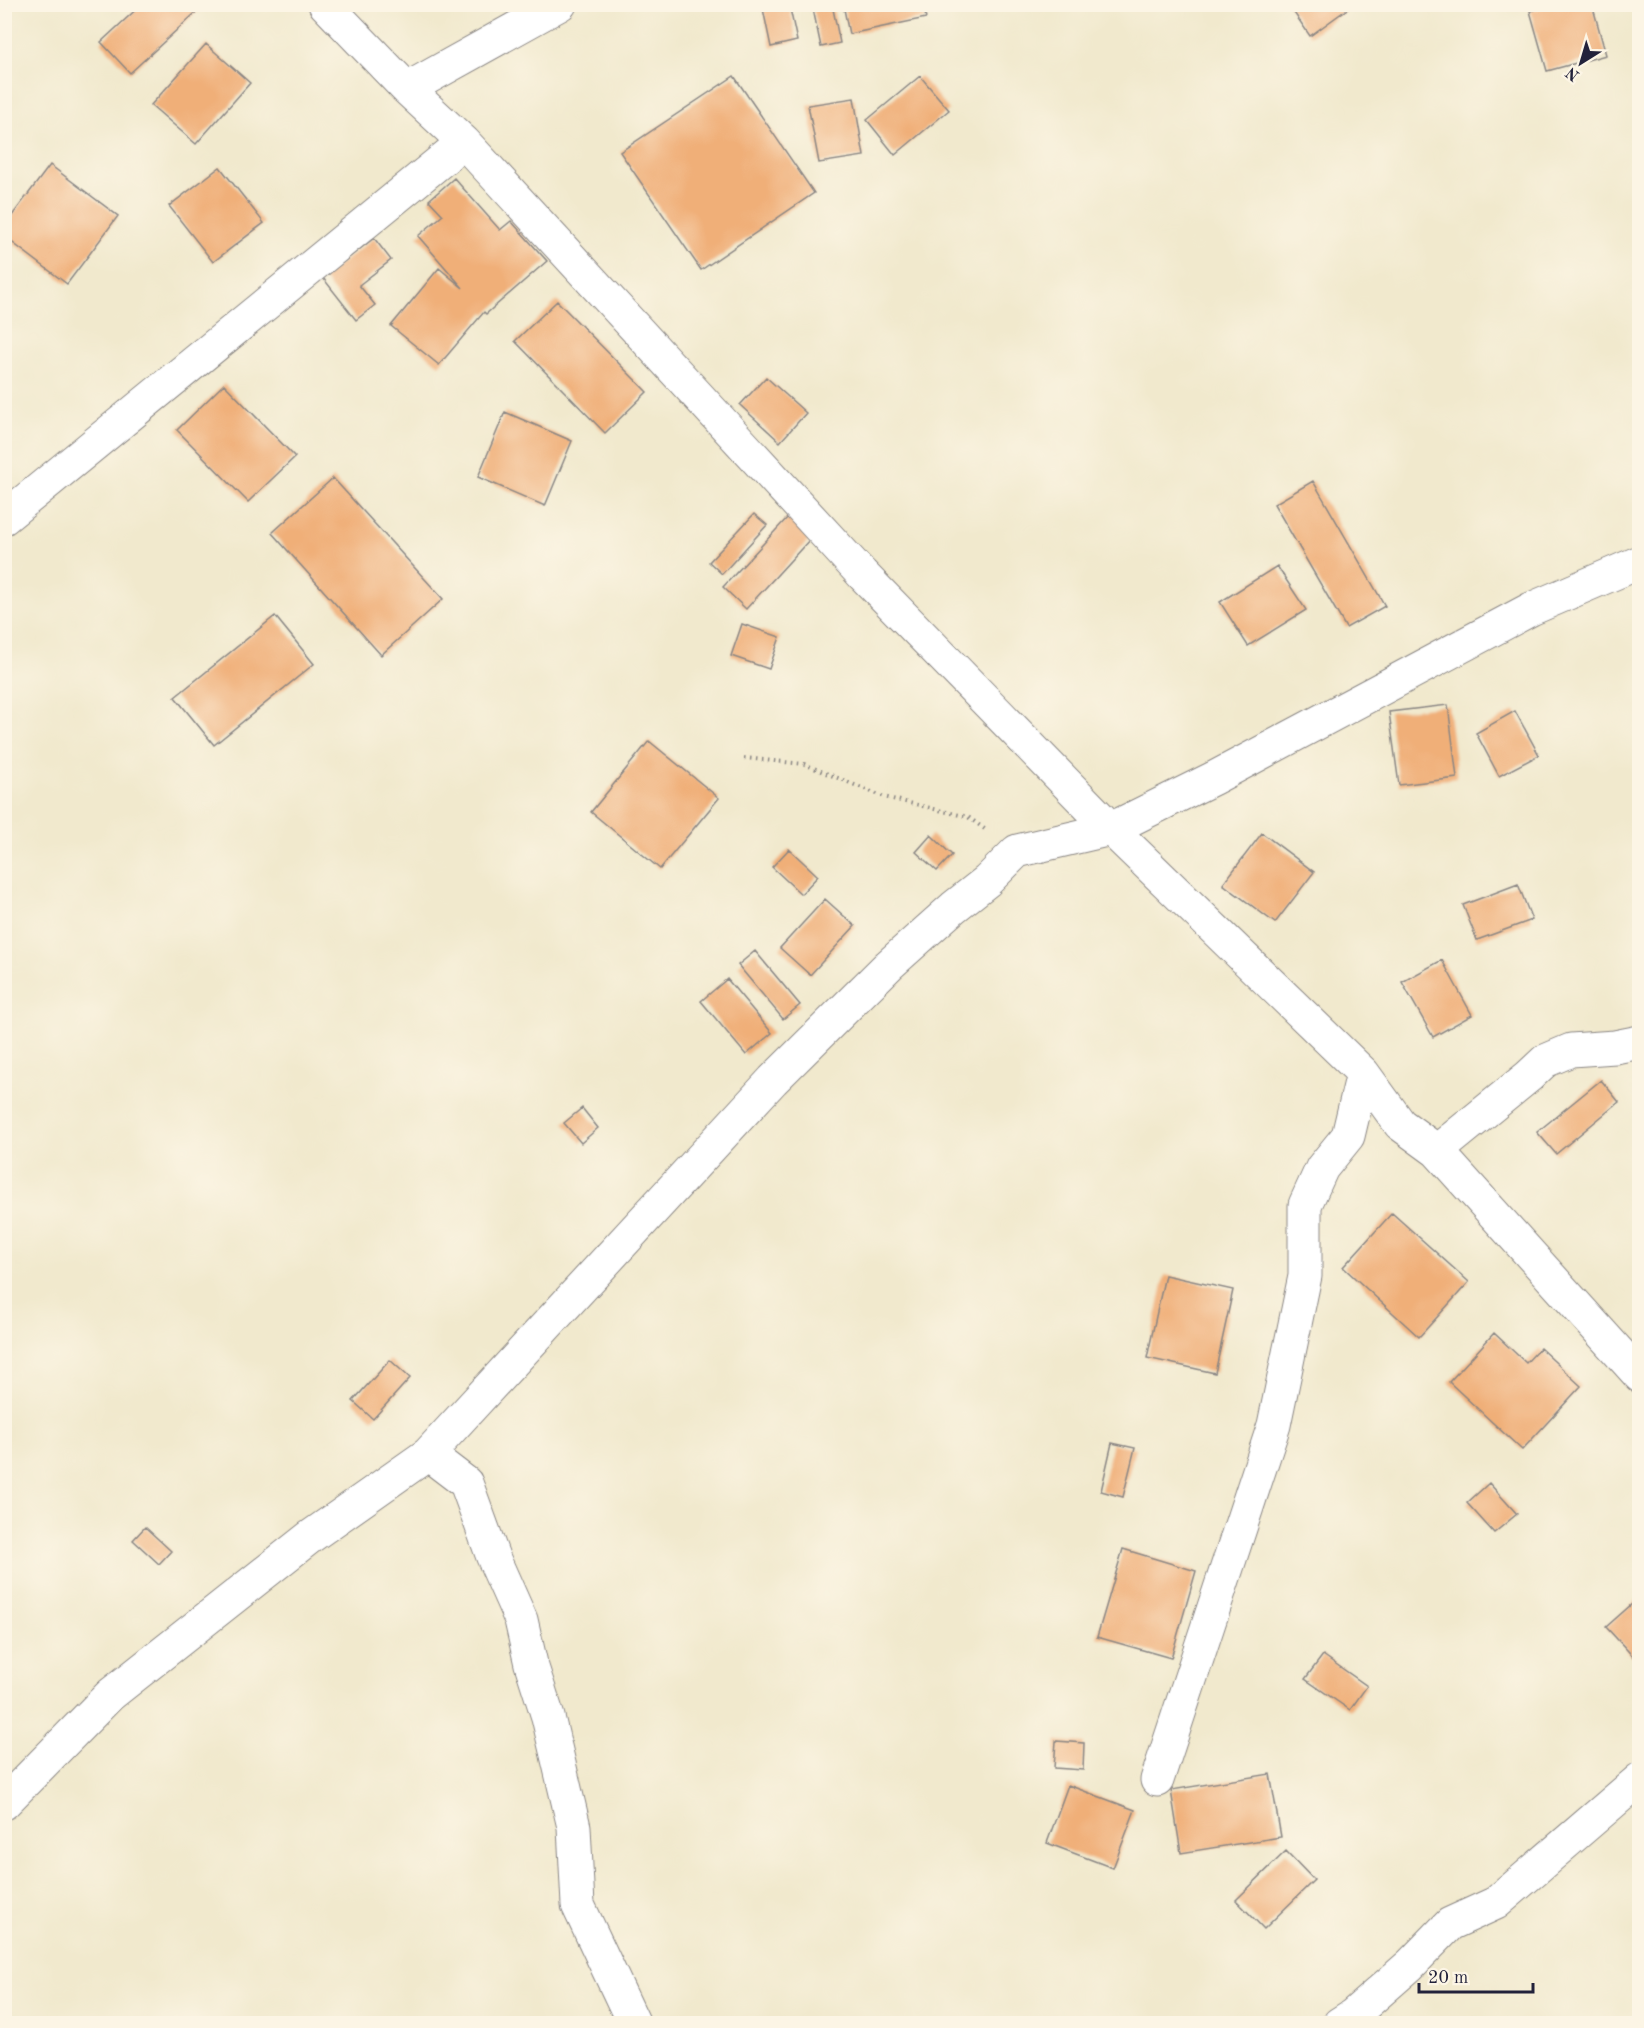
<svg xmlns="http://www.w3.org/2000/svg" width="1644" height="2028" viewBox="0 0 1644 2028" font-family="'Old Standard TT',serif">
<rect width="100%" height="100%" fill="#fcf5e5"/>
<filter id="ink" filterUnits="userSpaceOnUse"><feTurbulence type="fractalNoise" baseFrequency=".0167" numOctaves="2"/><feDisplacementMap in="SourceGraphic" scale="12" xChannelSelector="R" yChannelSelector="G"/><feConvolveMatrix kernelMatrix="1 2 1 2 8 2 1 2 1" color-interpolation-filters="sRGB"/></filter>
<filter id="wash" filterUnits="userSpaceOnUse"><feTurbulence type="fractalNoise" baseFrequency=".008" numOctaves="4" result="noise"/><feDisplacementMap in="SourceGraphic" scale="24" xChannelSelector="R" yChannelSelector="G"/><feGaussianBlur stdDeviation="1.35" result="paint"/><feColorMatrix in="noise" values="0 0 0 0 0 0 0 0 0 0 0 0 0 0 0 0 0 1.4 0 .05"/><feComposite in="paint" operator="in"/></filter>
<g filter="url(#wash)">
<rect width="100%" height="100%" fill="#f1e9cd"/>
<g id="blocks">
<!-- building -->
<path fill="#f0af78" d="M142 4H205L130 73 101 42Z
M762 4H789L797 41 771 47Z
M812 4H832L840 43 821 47Z
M843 4H923L926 18 849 34Z
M1288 4H1354L1310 36Z
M1555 4H1592L1606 55 1547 71 1530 11Z
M206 44 250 83 196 144 151 105Z
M734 76 814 193 701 270 620 152Z
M920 76 949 110 895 155 867 120Z
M854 98 864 156 819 163 808 105Z
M50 165 118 216 67 284 5 237V225Z
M220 167 264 223 213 262 169 206Z
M454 178 500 230 511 221 547 261 486 314 484 312 439 365 391 326 439 268 463 288 418 236 443 215 429 200Z
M374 238 391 260 359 285 375 305 356 320 323 278Z
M557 301 647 392 605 433 515 341Z
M766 377 806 413 780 442 740 405Z
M224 384 295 457 248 502 177 430Z
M505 412 572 441 545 506 478 477Z
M333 478 443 599 381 655 272 533Z
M1313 481 1385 606 1346 628 1274 504Z
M754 514 767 525 722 574 709 562Z
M788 517 811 538 746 609 723 587Z
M1277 566 1306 610 1248 646 1220 602Z
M275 616 314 664 214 745 175 697Z
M742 624 780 637 769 669 731 656Z
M1448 705 1457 778 1399 785 1389 712Z
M1515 711 1539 755 1499 776 1476 733Z
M649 741 719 798 660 869 591 812Z
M1262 833 1314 872 1275 923 1223 884Z
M931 835 952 855 937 871 916 852Z
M789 849 818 876 801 894 772 867Z
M1518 884 1532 920 1477 940 1463 905Z
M825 899 855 926 810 975 780 948Z
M755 951 800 1005 783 1019 738 965Z
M1442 960 1472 1015 1433 1037 1402 982Z
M727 979 772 1033 746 1055 701 1001Z
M1601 1080 1619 1102 1556 1154 1537 1132Z
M582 1108 598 1128 581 1143 564 1123Z
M1392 1213 1469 1282 1419 1337 1343 1267Z
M1165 1275 1233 1290 1215 1373 1147 1358Z
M1494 1333 1526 1363 1540 1348 1581 1386 1522 1450 1449 1382Z
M390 1360 410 1378 373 1419 353 1401Z
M1112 1443 1135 1448 1123 1497 1101 1491Z
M1489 1483 1517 1514 1494 1533 1467 1503Z
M145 1527 171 1551 159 1564 133 1540Z
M1123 1549 1196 1571 1171 1658 1097 1637Z
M1640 1597V1664L1606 1627Z
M1323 1655 1367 1686 1350 1710 1305 1679Z
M1056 1741 1084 1743 1083 1770 1054 1768Z
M1270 1774 1281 1837 1181 1853 1171 1790Z
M1068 1785 1135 1810 1113 1868 1047 1843Z
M1286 1851 1314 1880 1264 1929 1236 1900Z"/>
</g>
</g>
<g filter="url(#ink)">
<use href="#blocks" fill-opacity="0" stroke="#8a8684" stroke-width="1.5"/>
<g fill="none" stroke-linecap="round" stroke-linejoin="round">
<defs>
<path id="minor" d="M325 4 407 89 464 142 862 574 1111 829 1363 1073 1400 1124 1437 1151 1640 1376
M407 89 560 4
M4 518 464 142
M1437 1151 1529 1076 1545 1061 1571 1050 1615 1047 1640 1042
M428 1454 466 1483 493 1557 521 1620 531 1664 548 1717 574 1827 578 1905 634 2024
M1157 1780 1274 1425 1305 1276V1205L1322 1168 1348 1136 1363 1073
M4 1803 110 1695 310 1537 428 1454 773 1080 889 965 954 907 987 881 1017 851 1111 829 1214 778 1531 609 1640 562
M1339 2024 1353 2015 1410 1965 1450 1924 1496 1903 1640 1779"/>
</defs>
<!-- minor casing -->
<use href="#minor" stroke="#8a8684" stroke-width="35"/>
<!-- path -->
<path stroke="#8a8684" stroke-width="4" stroke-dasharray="1.5 4.5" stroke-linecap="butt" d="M744 758 804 764 884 797 968 817 986 830"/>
<!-- minor -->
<use href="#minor" stroke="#fff" stroke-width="33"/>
</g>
</g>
<!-- margin -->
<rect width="1644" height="2028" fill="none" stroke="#fcf5e5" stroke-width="24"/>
<!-- north arrow -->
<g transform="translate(1581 63) rotate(217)" stroke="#fcf5e5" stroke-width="4.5" paint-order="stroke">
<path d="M0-4.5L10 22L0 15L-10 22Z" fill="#22223b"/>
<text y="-9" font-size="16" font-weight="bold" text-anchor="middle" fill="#22223b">N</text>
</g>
<!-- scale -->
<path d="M1419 1983v9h114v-9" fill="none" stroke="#22223b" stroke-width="3"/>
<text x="1428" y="1983" font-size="18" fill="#22223b" stroke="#fcf5e5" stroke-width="4.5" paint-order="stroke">20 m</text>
</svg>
